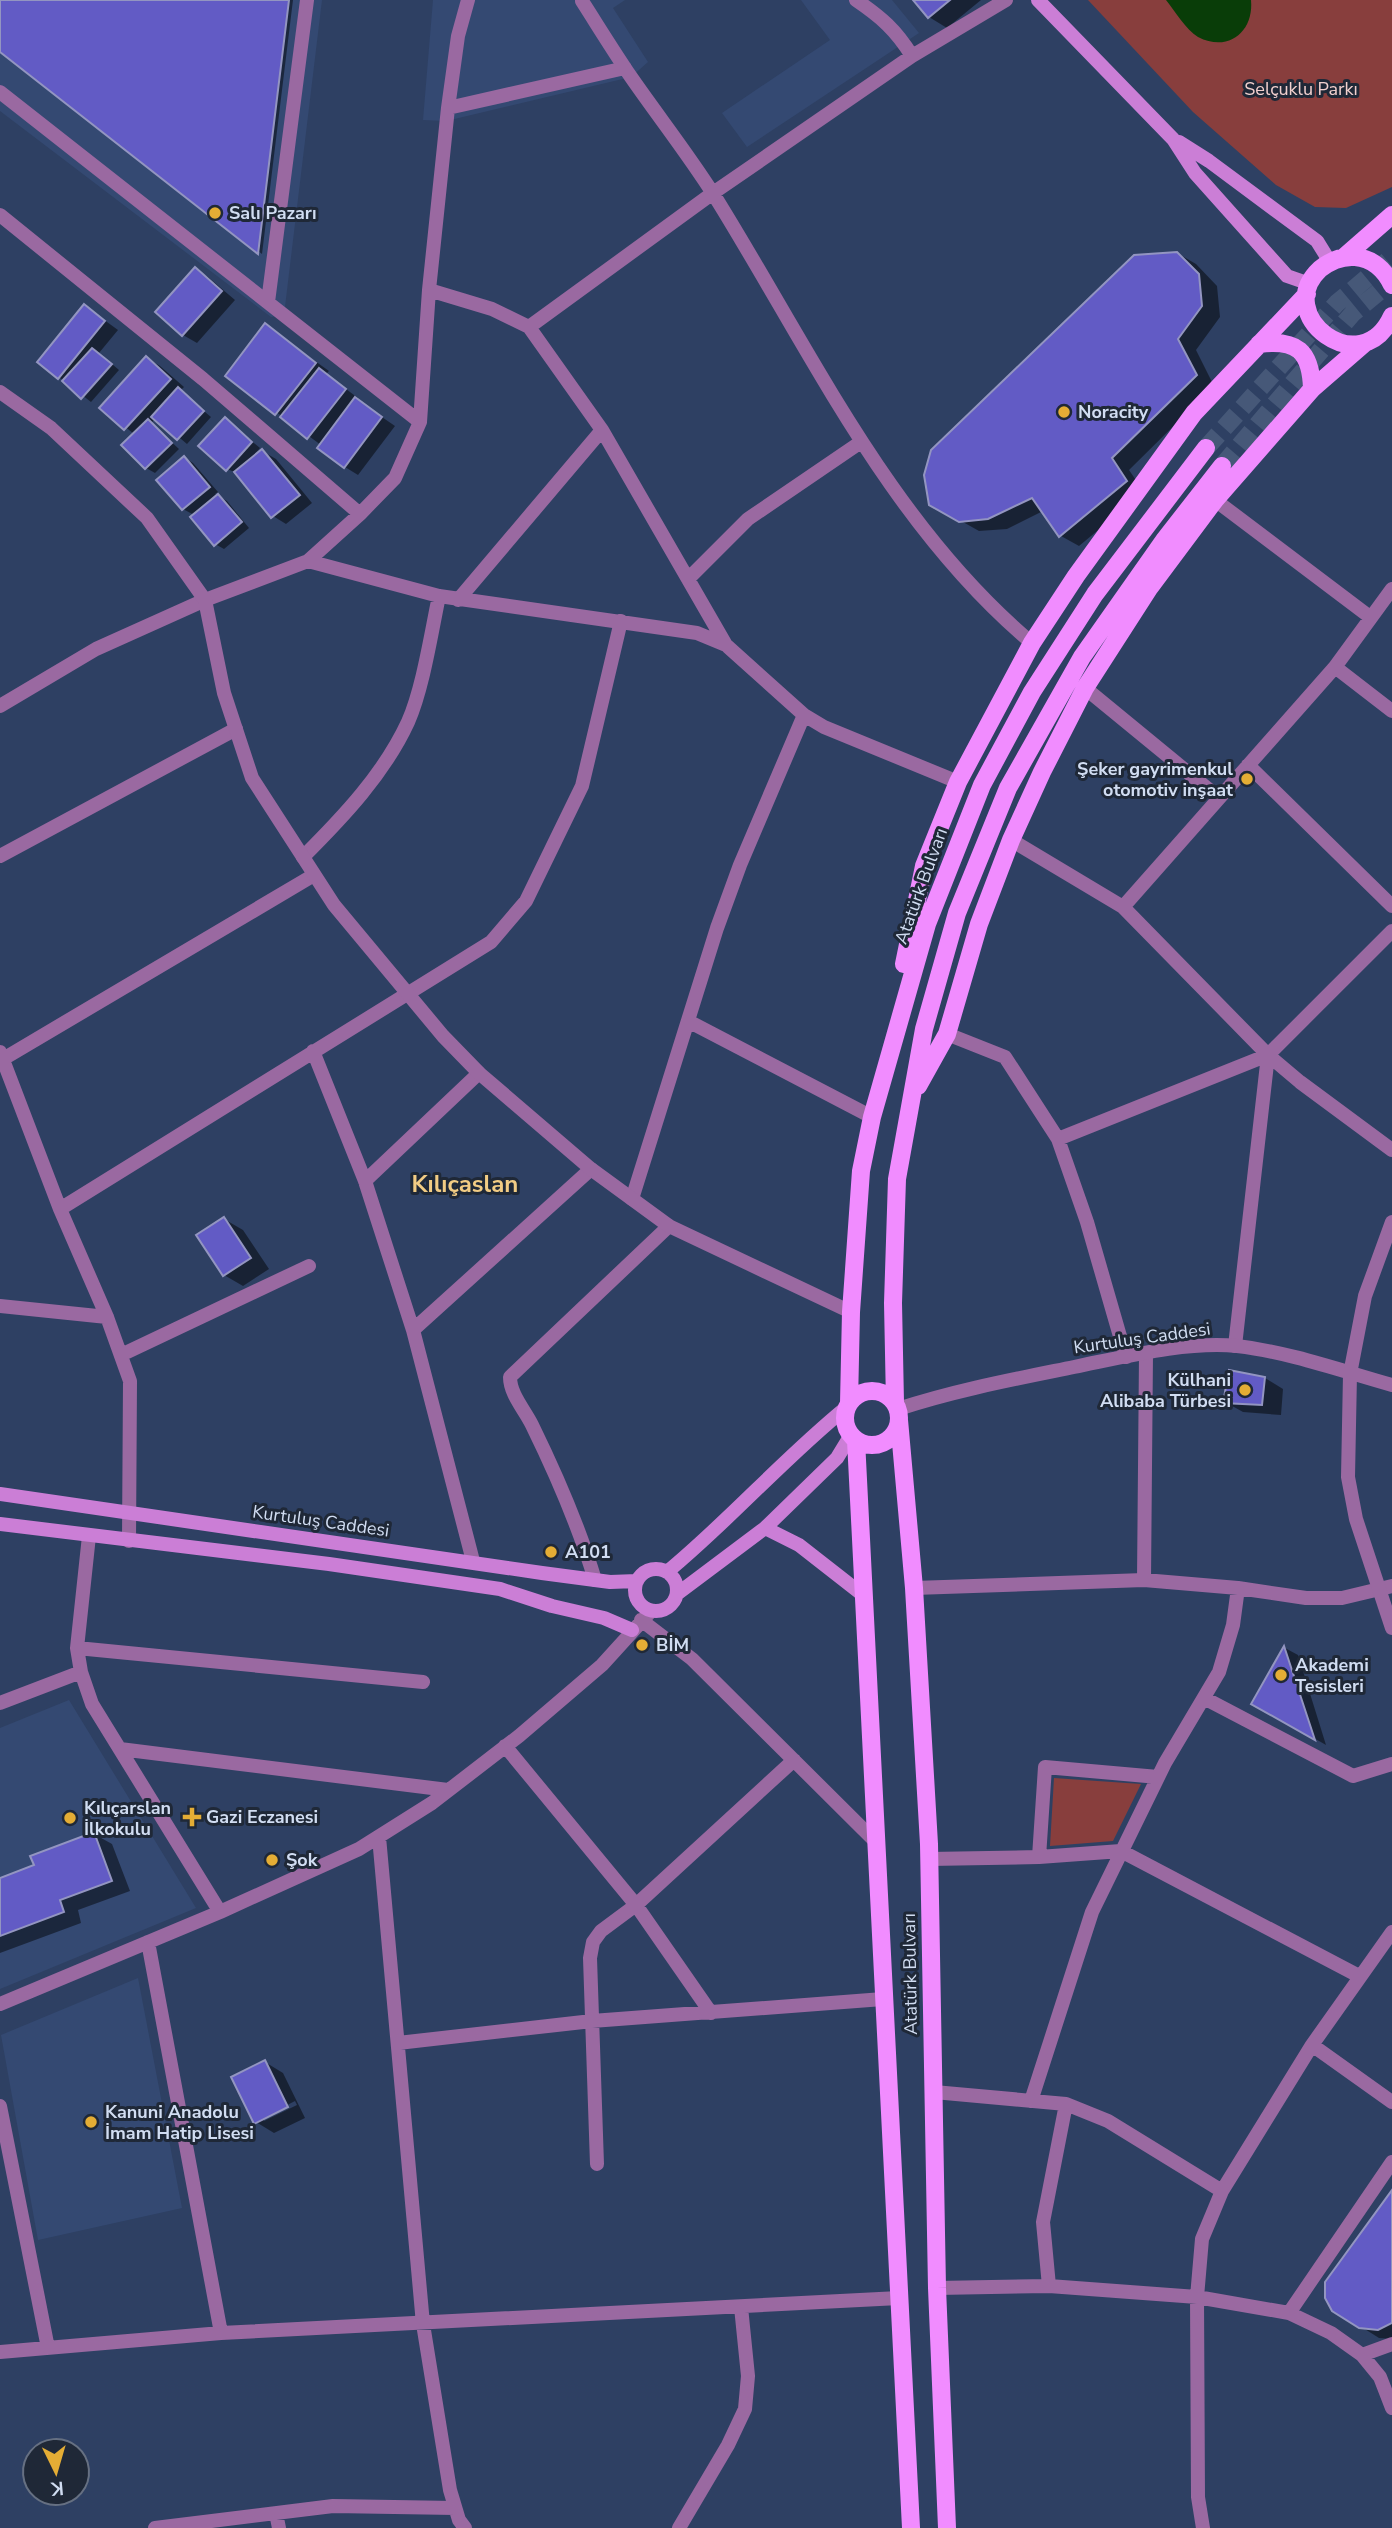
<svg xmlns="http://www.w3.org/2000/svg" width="1392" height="2528" viewBox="0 0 1392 2528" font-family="'Nunito Sans',sans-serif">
<rect width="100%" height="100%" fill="#2e4063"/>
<!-- built -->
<path fill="#344972" d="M0 0H322L284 315 271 317 0 111Z
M433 0H625L613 8 648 62 631 77 446 121 423 120Z
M801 0H892L919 33 747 147 722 113 830 40Z
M69 1700 196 1908 0 1989V1728Z
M138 1978 182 2208 38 2240 1 2035Z"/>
<!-- green -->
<path fill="#883e3d" d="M1088 0H1392V187L1346 208 1315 207 1276 185 1193 112Z
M1054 1778 1141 1784 1113 1841 1050 1846Z"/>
<!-- water -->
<path fill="#093d08" d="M1166 0H1251C1254 31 1229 53 1198 37 1186 30 1175 11 1166 0Z"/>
<!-- shadow -->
<path fill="#0007" fill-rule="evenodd" d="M0 0H293L262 254 0 50Z
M915 0H981L947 28 929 17Z
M1177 253 1196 264 1217 286 1220 317 1196 350 1214 386 1129 470 1144 492 1079 546 1061 536 1043 511 1007 529 979 531 931 504Z
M195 269 208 277 235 300 197 343 183 335 157 312Z
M85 306 118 330 99 353 119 370 91 402 59 377Z
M266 326 329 371 326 374 358 398 357 400 395 426 358 475 345 467 321 445 227 376Z
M146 358 160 366 184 387 180 391 211 417 187 444 156 418 151 423 179 449 155 473 146 468 134 434 102 408Z
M225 419 260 448 251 458 252 459 262 451 276 459 312 503 286 524 273 516 237 473 227 469Z
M185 458 193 463 218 492 215 494 227 501 249 528 224 549 215 544 194 515 183 509 159 480Z
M224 1219 243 1230 269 1269 243 1286 224 1275Z
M1265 1378 1283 1389 1281 1415 1243 1412 1225 1402Z
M1285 1648 1298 1655 1326 1745 1254 1704Z
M94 1834 112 1844 130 1891 78 1910 81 1923 0 1953V1880L36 1867Z
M265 2062 283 2073 305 2118 274 2133 256 2122ZM295 2101 297 2105 264 2121V2117Z
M1392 2195V2339L1379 2338 1360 2326Z"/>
<!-- building -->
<path fill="#625bc5" stroke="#9395c1" stroke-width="2" d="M0 0H289L258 254 0 52Z
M913 0H950L928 18Z
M1177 252 1199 274 1202 306 1178 339 1197 375 1112 458 1127 481 1059 537 1032 498 988 519 959 522 929 505 924 475 931 450 1134 255Z
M195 267 222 291 182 336 155 312Z
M84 304 105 321 58 379 37 362Z
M265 323 316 363 275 415 225 376Z
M92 348 112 364 81 399 62 381Z
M146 356 171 379 124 430 99 408Z
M319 368 346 389 307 439 280 417Z
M178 387 204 411 177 440 151 417Z
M355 397 382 417 344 468 317 448Z
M225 417 252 442 226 471 198 446Z
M148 419 172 443 145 469 121 445Z
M262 449 300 495 271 518 234 472Z
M184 456 210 487 182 510 156 480Z
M218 494 242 522 214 546 190 517Z
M224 1217 251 1258 223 1276 196 1235Z
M1229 1370 1265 1377 1262 1405 1223 1403Z
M1284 1646 1315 1740 1251 1704Z
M94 1832 112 1881 60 1900 64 1912 0 1936V1878L34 1865 30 1856Z
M265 2060 288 2107 254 2124 231 2077Z
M1392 2190V2323L1378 2330 1359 2328 1332 2311 1325 2298V2282Z"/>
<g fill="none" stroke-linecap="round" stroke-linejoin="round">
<!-- primary-tunnel -->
<path stroke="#465878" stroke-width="18" stroke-dasharray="18 9" stroke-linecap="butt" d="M1206 448 1337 303 1392 257
M1222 466 1353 313 1392 281"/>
<!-- minor -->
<path stroke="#9a69a1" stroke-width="14" d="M856 0C881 17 896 30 912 56
M582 1C598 26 614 52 631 77 658 116 688 154 714 195 810 349 890 524 1032 643
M0 92 420 422
M448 108 625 68
M0 215 203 379 360 514
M429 290 492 309 529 327 602 430 726 645
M268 302 307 0
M529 327 713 193 912 56 1006 0
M1215 500 1370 617
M308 561 439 596 697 633 726 645 804 715 824 727 958 782
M688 579 748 519 861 442
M458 600 602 430
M1335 667 1392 711
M1085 688 1219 798
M0 706 96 649 205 600 308 561 360 514 395 478 420 422 429 290 448 108 458 36 468 0
M1248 765 1392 906
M1011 840 1123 907 1268 1055 1300 1082 1392 1150
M0 856 236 729
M303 857C343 817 384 774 408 722 423 688 431 634 439 596
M1123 907 1335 667 1392 589
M688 1021 872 1117
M947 1034 1005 1057 1058 1139 1087 1222 1126 1357
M313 1051 365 1181 413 1330 473 1561
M0 1052 60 1209 107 1317 130 1381 129 1541
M3 1059 314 875
M1058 1139 1268 1055 1392 931
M365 1181 479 1073
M632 1199 717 928 740 865 804 715
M60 1209 491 942 526 901 582 786 621 621
M0 1306 107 1317
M413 1330 591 1169
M1235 1346 1268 1055
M121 1355 309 1266
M89 1536 77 1648 81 1672 92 1704 220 1912
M595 1580C579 1527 556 1474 532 1425 524 1409 510 1394 510 1377L669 1226
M1144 1580 1146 1354
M914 1588 1144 1580 1238 1588 1306 1598H1342L1392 1586
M641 1620 692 1659 875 1841
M77 1648 423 1682
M1204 1698 1353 1776 1392 1764
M0 1703 81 1672
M505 1746 636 1905 711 2013
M120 1749 448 1790
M379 1837 423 2324 450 2490 459 2520 465 2528
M1039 1857 1045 1767 1158 1777
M929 1859 1039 1857 1121 1851 1359 1976
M148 1942 221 2333
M0 2004 220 1912 359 1849 432 1803 519 1736 602 1665 651 1611
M398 2043 592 2021 883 1999
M1312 2045 1392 2102
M934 2092 1066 2104 1108 2121 1222 2191
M1031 2101 1092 1912 1165 1763 1219 1672 1233 1625 1238 1588
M0 2106 48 2348
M597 2164 590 1958 593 1942 601 1931 636 1905 794 1760
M1049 2286 1043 2222 1066 2104
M937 2288 1049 2286 1197 2297 1289 2313 1331 2333 1362 2355 1380 2377 1392 2408
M1289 2313 1392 2162
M0 2352 221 2333 899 2298
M1362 2355 1392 2344
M276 2513 279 2528
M155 2528 333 2506 455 2508
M679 2528 728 2445 745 2409 748 2376 741 2307
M1203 2528 1198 2497 1197 2297 1202 2239 1222 2191 1312 2045 1392 1932"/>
<!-- tertiary -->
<path stroke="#9a69a1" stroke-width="14" d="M0 392 51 428 147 518 205 600 224 693 252 778 334 905 443 1036 479 1073 591 1169 669 1226 851 1312
M1392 1222 1365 1296 1350 1374 1348 1477 1356 1519 1392 1628
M898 1409C956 1390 1015 1379 1074 1367 1124 1357 1186 1341 1237 1346 1289 1352 1342 1371 1392 1385"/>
<!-- secondary -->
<path stroke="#cb7ed6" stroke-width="14" d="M1038 0 1173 139 1195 173 1287 276 1310 284
M1179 142 1209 161 1317 241 1330 262
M0 1494 542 1573 610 1582 637 1581
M0 1524 329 1564 500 1589 552 1606 604 1618 632 1630
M765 1528 837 1458 851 1435
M635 1590a21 21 0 1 1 42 0a21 21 0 1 1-42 0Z
M667 1572C730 1520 784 1458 847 1407
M677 1594 765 1528 799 1545 863 1595"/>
<!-- primary -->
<path stroke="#f18cff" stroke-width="18" d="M1344 257 1392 215
M1392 285C1385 270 1372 258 1355 257 1342 256 1330 261 1320 269 1271 315 1361 384 1392 316
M1259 344C1297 339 1311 351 1312 389
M904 964 924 866 958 782 1032 643 1076 576 1194 413 1307 294
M918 1086 947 1034 979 924 1011 840 1042 772 1085 688 1150 587 1215 500 1312 389 1365 343
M845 1418a27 27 0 1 1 54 0a27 27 0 1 1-54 0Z
M849 1403 851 1312 861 1171 872 1117 927 924 982 785 1032 692 1095 594 1206 448
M895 1403 893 1303 897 1179 924 1029 957 913 1008 788 1082 657 1165 539 1222 466
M899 1420 914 1588 929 1844 937 2288 947 2528
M856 1440 911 2528"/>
</g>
<!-- markers -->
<g fill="#e4ad35" stroke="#1f2837" stroke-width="2.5">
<circle cx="215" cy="213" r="7"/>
<circle cx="1064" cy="412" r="7"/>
<circle cx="1247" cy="779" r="7"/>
<circle cx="1245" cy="1390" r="7"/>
<circle cx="551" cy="1552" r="7"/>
<circle cx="642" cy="1645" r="7"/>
<circle cx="1281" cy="1675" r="7"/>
<path d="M188.5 1806.5h7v7h7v7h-7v7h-7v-7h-7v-7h7z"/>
<circle cx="70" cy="1818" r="7"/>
<circle cx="272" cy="1860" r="7"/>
<circle cx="91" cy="2122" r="7"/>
</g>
<g text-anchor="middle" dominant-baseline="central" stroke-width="6" stroke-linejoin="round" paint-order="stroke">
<!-- park labels -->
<g font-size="18" fill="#f2d0ce" stroke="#1f2837">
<text x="1301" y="89">Selçuklu Parkı</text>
</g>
<!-- poi labels -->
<g font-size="18" font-weight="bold" fill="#d1ddf2" stroke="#1f2837" text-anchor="start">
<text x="229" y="213">Salı Pazarı</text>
<text x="1078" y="412">Noracity</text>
<text x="1233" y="769" text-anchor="end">Şeker gayrimenkul<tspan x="1233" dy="21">otomotiv inşaat</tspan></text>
<text x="1231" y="1380" text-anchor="end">Külhani<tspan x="1231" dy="21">Alibaba Türbesi</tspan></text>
<text x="565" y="1552">A101</text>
<text x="656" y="1645">BİM</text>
<text x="1295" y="1665">Akademi<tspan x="1295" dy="21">Tesisleri</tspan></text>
<text x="84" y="1808">Kılıçarslan<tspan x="84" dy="21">İlkokulu</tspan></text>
<text x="206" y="1817">Gazi Eczanesi</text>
<text x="286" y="1860">Şok</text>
<text x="105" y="2112">Kanuni Anadolu<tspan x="105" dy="21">İmam Hatip Lisesi</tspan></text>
</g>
<!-- street labels -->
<g font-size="18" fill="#d1ddf2" stroke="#1f2837">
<text transform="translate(921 886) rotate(-70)">Atatürk Bulvarı</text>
<text transform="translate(1142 1338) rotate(-8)">Kurtuluş Caddesi</text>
<text transform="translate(321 1521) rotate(8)">Kurtuluş Caddesi</text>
<text transform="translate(910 1974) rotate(-91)">Atatürk Bulvarı</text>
</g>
<!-- district labels -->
<g font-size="24" font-weight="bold" fill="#f2cc84" stroke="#1f2837">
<text x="465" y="1184">Kılıçaslan</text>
</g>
</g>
<!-- north arrow -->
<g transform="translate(56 2472) rotate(175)"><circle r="33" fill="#1f2837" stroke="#667082" stroke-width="2"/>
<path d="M0-5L12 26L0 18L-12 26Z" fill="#e4ad35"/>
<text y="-10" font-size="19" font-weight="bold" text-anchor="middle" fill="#d1ddf2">K</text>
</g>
</svg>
